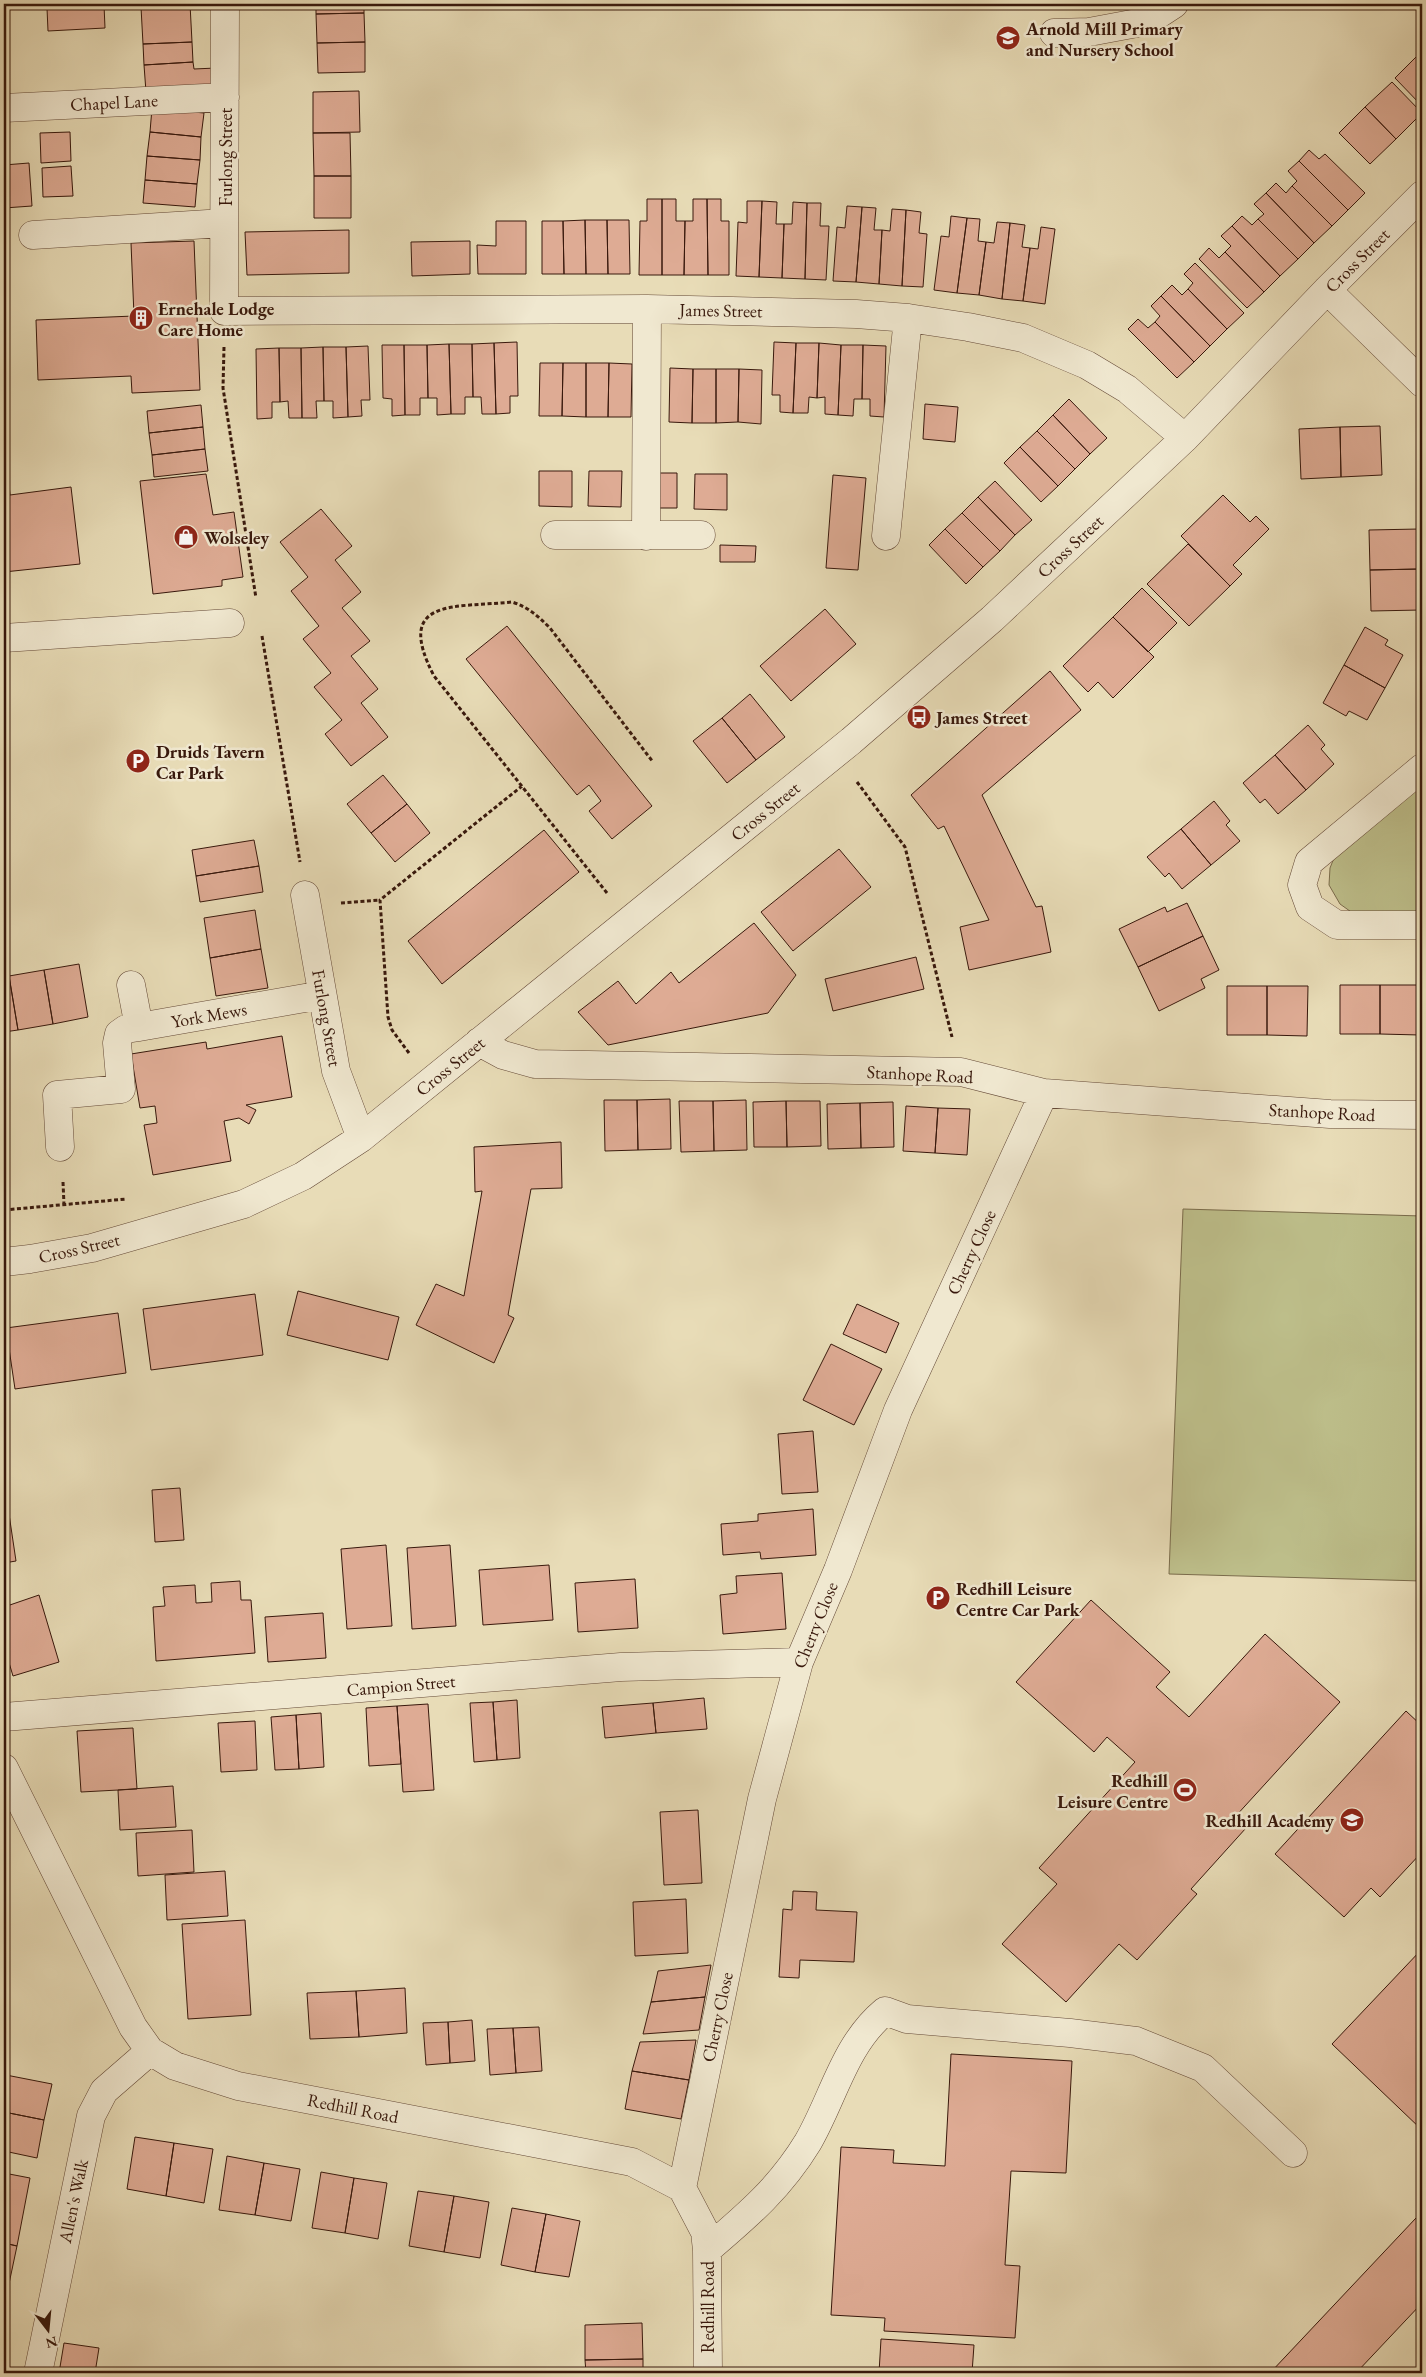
<svg xmlns="http://www.w3.org/2000/svg" width="1426" height="2377" viewBox="0 0 1426 2377" font-family="'EB Garamond',serif">
<rect width="100%" height="100%" fill="#e8dcb7"/>
<filter id="stains"><feTurbulence type="fractalNoise" baseFrequency=".004" numOctaves="4"/><feColorMatrix values="0 0 0 0 .2 0 0 0 0 .09 0 0 0 0 .02 0 0 0 .5 -.17"/></filter>
<radialGradient id="worn" r=".72"><stop offset=".6" stop-color="#630" stop-opacity="0"/><stop offset="1" stop-color="#630" stop-opacity=".3"/></radialGradient>
<!-- green -->
<path fill="#bdbe8a" stroke="#7a6b4b" d="M1422 788V913L1354 914 1340 904 1329 885 1330 868 1336 853 1413 790Z
M1183 1209 1422 1216V1581L1169 1574Z"/>
<!-- building -->
<path fill="#deab94" stroke="#38180c" d="M190 4 192 42 143 44 141 7Z
M316 4H364V13L316 14Z
M104 5 105 28 48 31 47 8Z
M364 13 365 42 317 43 316 14Z
M192 42 193 62 144 65 143 44Z
M365 42V72L318 73 317 43Z
M1421 52 1422 53V106L1395 78Z
M193 62 194 69 216 68 217 88 146 92 144 65Z
M1392 82 1422 113 1396 139 1365 107Z
M359 91 360 132 313 133V92Z
M1365 107 1396 139 1370 164 1339 133Z
M152 108 204 113 201 137 150 132Z
M70 132 71 161 41 163 40 133Z
M150 132 201 137 200 160 147 156Z
M313 133H350L351 176H314Z
M1309 150 1319 159 1325 154 1365 193 1348 210 1299 161Z
M147 156 200 160 197 184 145 180Z
M1299 161 1348 210 1332 226 1292 186 1297 181 1288 171Z
M29 163 32 206 4 208V165Z
M71 166 73 196 43 197 42 168Z
M314 176H351V218H314Z
M145 180 197 184 195 207 143 203Z
M1276 183 1286 193 1292 186 1332 226 1314 243 1266 193Z
M1266 193 1314 243 1298 259 1258 219 1264 214 1254 204Z
M647 199H662V275H639L640 221H647Z
M662 199H676V221H685L684 275H662Z
M693 199H707L708 275H684L685 221H693Z
M707 199H721V221H729V275H708Z
M747 201H762L759 277 736 276 738 222 747 223Z
M762 201 777 202 776 224H784L782 278 759 277Z
M793 202 807 203 805 279 782 278 784 224H792Z
M807 203H821L820 226H829L826 280 805 279Z
M847 206 862 207 856 282 833 281 837 227 845 228Z
M862 207 876 208 874 230H882L879 284 856 282Z
M892 209 906 210 902 286 879 284 882 230 890 231Z
M906 210 921 212 919 233 927 234 923 287 902 286Z
M951 216 967 218 957 293 934 290 941 236 949 237Z
M1242 216 1252 225 1258 219 1298 259 1280 276 1232 226Z
M967 218 980 219 978 241 986 242 979 295 957 293Z
M585 220H607L608 274H586Z
M585 220 586 274H564L563 221Z
M607 220H629L630 274H608Z
M496 221H526V274H478L477 245 496 246Z
M542 221H563L564 274H542Z
M997 222 1010 223 1002 299 979 295 986 242 994 243Z
M1010 223 1025 225 1022 247 1030 248 1023 301 1002 299Z
M1232 226 1280 276 1264 292 1225 252 1231 246 1221 236Z
M1041 227 1055 229 1045 304 1023 301 1030 248 1038 249Z
M349 230V273L247 275 245 232Z
M194 241 200 390 132 393 131 376 38 380 36 320 134 316 131 243Z
M470 241V274L412 276 411 242Z
M1209 248 1219 258 1225 252 1264 292 1247 308 1199 259Z
M1195 263 1244 313 1227 329 1188 289 1193 283 1184 274Z
M1172 285 1182 295 1188 289 1227 329 1210 346 1161 296Z
M1161 296 1210 346 1194 362 1155 322 1160 316 1151 306Z
M1138 319 1148 328 1155 322 1194 362 1177 378 1128 329Z
M517 342 518 396H510V413L496 414 494 343Z
M774 342 796 343 793 413 780 412V395H772Z
M494 343 496 414H482L481 397H473L472 344Z
M796 343H819L817 398 809 397 808 413H793Z
M819 343 841 345 838 415 825 414V397L817 398Z
M449 344H472L473 397H465V414H451Z
M449 344 451 414 437 415V398H428L427 345Z
M382 345H404L405 415 392 416V399L383 398Z
M404 345H427L428 398H420V415H405Z
M841 345H863L862 399H854L853 416 838 415Z
M863 345 886 346 884 417 870 416V399H862Z
M368 346 370 400H361L362 416 348 417 346 347Z
M323 347H346L348 417 333 418V401H324Z
M323 347 324 401H316L317 418H302L301 348Z
M279 348H301L302 418H289L288 401 280 402Z
M279 348 280 402H272V418L257 419 256 349Z
M540 363H563L562 416H539Z
M563 363H586V417L562 416Z
M586 363H609L608 417H586Z
M609 363 632 364 631 417H608Z
M670 368 693 369 692 423 669 422Z
M693 369H716V423H692Z
M716 369H739L738 422 716 423Z
M739 369 762 370 761 424 738 422Z
M1069 399 1107 438 1090 454 1053 415Z
M925 404 958 407 955 442 923 439Z
M201 405 203 427 149 433 147 411Z
M1053 415 1090 454 1075 469 1037 431Z
M1380 426 1382 475 1341 477 1340 427Z
M203 427 205 449 152 455 149 433Z
M1340 427 1341 477 1301 479 1299 429Z
M4 431 10 495 71 487 80 564 4 572Z
M1037 431 1075 469 1058 486 1020 447Z
M1020 447 1058 486 1041 502 1004 463Z
M205 449 208 471 154 477 152 455Z
M539 471H572V507L539 506Z
M589 471H622L621 507 588 506Z
M659 473H677V508H658Z
M206 474 213 515 234 512 243 577 222 580V586L153 594 140 481Z
M695 474H727V510L694 509Z
M833 475 866 478 858 570 826 568Z
M995 481 1032 520 1015 535 978 497Z
M1223 495 1250 522 1256 516 1269 529 1233 565 1242 574 1230 586 1181 536Z
M978 497 1015 535 1000 551 962 513Z
M321 509 352 546 335 560 361 592 342 608 370 641 351 656 378 689 361 703 388 737 351 766 325 734 342 720 314 687 331 673 303 639 319 626 291 591 308 577 280 542Z
M962 513 1000 551 983 567 945 529Z
M945 529 983 567 966 584 929 545Z
M1419 529 1420 569 1370 570 1369 530Z
M1188 544 1230 586 1189 626 1147 584Z
M720 545 756 546 755 562H720Z
M1420 569 1421 610 1371 611 1370 570Z
M1142 588 1177 623 1148 652 1113 617Z
M825 609 856 644 791 701 760 666Z
M1113 617 1154 657 1113 698 1098 682 1088 692 1063 666Z
M507 626 652 806 612 839 589 811 601 801 589 785 577 795 466 659Z
M1365 627 1388 640 1385 645 1403 655 1385 688 1344 665Z
M1344 665 1385 688 1367 720 1349 711 1346 716 1323 703Z
M1050 671 1081 710 982 795 1036 907 1042 906 1051 952 969 970 960 927 989 920 944 826 938 829 911 795Z
M750 694 785 737 756 760 722 718Z
M722 718 756 760 727 783 693 741Z
M1308 725 1325 745 1321 749 1334 764 1306 790 1275 755Z
M1275 755 1306 790 1278 814 1265 799 1260 803 1243 783Z
M383 775 407 804 371 833 347 804Z
M1214 801 1230 821 1226 825 1240 841 1211 865 1181 829Z
M407 804 430 833 395 862 371 833Z
M1181 829 1211 865 1182 889 1169 873 1165 877 1147 857Z
M544 830 579 872 442 984 408 941Z
M254 840 259 866 196 876 192 850Z
M839 849 871 887 793 951 761 912Z
M259 866 263 892 200 902 196 876Z
M1187 903 1203 936 1138 967 1119 929 1165 907 1167 912Z
M255 910 261 949 210 958 204 918Z
M754 923 796 975 768 1013 608 1045 578 1012 618 981 636 1004 671 972 679 983Z
M1203 936 1219 970 1201 979 1205 988 1159 1011 1138 967Z
M261 949 268 988 216 996 210 958Z
M916 957 924 989 833 1011 825 979Z
M79 964 88 1017 53 1024 44 970Z
M44 970 53 1024 18 1030 9 976Z
M9 976 18 1030 4 1032V977Z
M1340 985H1380V1034H1340Z
M1380 985H1421L1420 1035 1380 1034Z
M1227 986H1267V1035H1227Z
M1267 986H1308L1307 1036 1267 1035Z
M282 1036 292 1097 246 1105 256 1110 249 1124 239 1118 224 1121 231 1161 153 1175 144 1125 157 1123 155 1106 140 1108 131 1054 206 1042 207 1049Z
M670 1099 671 1149 638 1150 637 1100Z
M604 1100H637L638 1150 605 1151Z
M746 1100 747 1150 714 1151 713 1101Z
M679 1101H713L714 1151 681 1152Z
M786 1101 787 1147H754L753 1102Z
M786 1101H820L821 1146 787 1147Z
M893 1102 894 1147 861 1148 860 1103Z
M860 1103 861 1148 828 1149 827 1104Z
M906 1106 938 1108 935 1153 903 1151Z
M938 1108 970 1109 967 1155 935 1153Z
M561 1142 562 1188 531 1189 508 1315 514 1318 494 1363 416 1325 436 1284 464 1296 482 1191 475 1192 474 1147Z
M4 1151 8 1201H4Z
M298 1291 399 1317 388 1360 287 1335Z
M255 1294 263 1355 151 1370 143 1309Z
M857 1304 899 1323 886 1353 843 1334Z
M118 1313 126 1373 15 1389 6 1328Z
M831 1344 882 1369 854 1425 803 1400Z
M813 1431 818 1492 782 1494 778 1434Z
M180 1488 184 1540 155 1542 152 1490Z
M6 1494 16 1561 4 1563V1495Z
M813 1509 816 1555 761 1559 760 1552 723 1555 721 1524 758 1521V1514Z
M386 1545 392 1626 347 1629 341 1549Z
M450 1545 456 1626 412 1629 407 1548Z
M549 1565 553 1620 483 1625 479 1570Z
M782 1573 786 1629 723 1634 720 1595 737 1593 736 1576Z
M635 1579 638 1628 578 1632 575 1583Z
M240 1581 241 1600H251L255 1653 156 1661 153 1607 165 1606 163 1587 195 1585 196 1603 212 1602 211 1583Z
M39 1595 59 1662 13 1676 4 1646V1607Z
M1091 1600 1170 1672 1156 1687 1189 1717 1265 1634 1340 1702 1234 1818 1246 1828 1191 1889 1197 1894 1137 1960 1119 1944 1066 2002 1002 1944 1057 1884 1039 1868 1135 1762 1107 1737 1094 1752 1016 1682Z
M323 1613 326 1658 268 1662 265 1617Z
M704 1698 707 1729 656 1733 653 1703Z
M517 1700 520 1758 497 1760 493 1702Z
M493 1702 497 1760 474 1762 470 1703Z
M653 1703 656 1733 605 1738 602 1707Z
M428 1704 434 1790 403 1792 397 1706Z
M397 1706 401 1764 369 1766 366 1708Z
M1406 1711 1422 1726V1834L1420 1836 1422 1852 1380 1897 1371 1888 1344 1917 1275 1854Z
M321 1713 324 1767 299 1769 296 1715Z
M296 1715 299 1769 275 1770 271 1717Z
M255 1721 257 1770 221 1772 218 1723Z
M133 1728 137 1789 81 1792 77 1731Z
M173 1786 176 1827 120 1830 118 1790Z
M698 1810 702 1883 664 1885 660 1812Z
M192 1830 194 1872 138 1876 136 1833Z
M225 1871 228 1916 167 1920 165 1875Z
M793 1891 817 1892 816 1910 857 1912 854 1962 800 1960 799 1978 779 1977 783 1909 792 1910Z
M686 1899 688 1953 635 1956 633 1902Z
M245 1920 251 2015 188 2019 182 1924Z
M1422 1949V2130L1332 2044Z
M711 1965 705 1997 651 2002 658 1971Z
M405 1988 407 2033 359 2037 356 1991Z
M356 1991 359 2037 310 2039 307 1993Z
M705 1997 699 2030 643 2034 651 2002Z
M472 2020 475 2061 450 2063 448 2022Z
M448 2022 450 2063 426 2065 423 2023Z
M539 2027 542 2071 516 2073 513 2028Z
M513 2028 516 2073 490 2075 487 2029Z
M696 2040 689 2080 632 2071 640 2042Z
M951 2054 1072 2061 1066 2173 1011 2171 1005 2265 1020 2266 1015 2338 884 2331 885 2318 831 2315 841 2147 894 2150 893 2163 945 2166Z
M632 2071 689 2080 681 2119 625 2109Z
M6 2075 52 2084 44 2120 4 2112V2088Z
M4 2112 44 2120 37 2158 4 2151Z
M135 2137 174 2143 166 2196 127 2189Z
M174 2143 213 2149 204 2203 166 2196Z
M227 2156 264 2163 255 2215 219 2210Z
M264 2163 300 2169 291 2221 255 2215Z
M321 2172 354 2178 345 2233 312 2228Z
M4 2173 30 2178 17 2246 4 2243Z
M354 2178 387 2183 378 2239 345 2233Z
M418 2191 454 2196 444 2252 409 2246Z
M454 2196 489 2202 480 2258 444 2252Z
M512 2208 546 2214 535 2272 501 2265Z
M546 2214 580 2221 569 2277 535 2272Z
M1416 2218 1422 2224V2303L1356 2373H1270Z
M4 2243 17 2246 10 2279 4 2278Z
M4 2278 10 2279 4 2309Z
M642 2323 643 2359 585 2360V2325Z
M881 2339 974 2345 972 2373H879Z
M64 2343 99 2348 95 2373H59Z
M643 2359V2373H586L585 2360Z"/>
<g fill="none" stroke-linecap="round" stroke-linejoin="round">
<defs>
<path id="minor" d="M225 4 224 311 647 309 856 314 908 318 968 327 1023 338 1087 365 1127 389 1185 438
M1054 33 1089 32 1148 21 1174 4
M4 108 225 97
M33 235 224 223
M1327 290 1422 383
M555 535H701
M646 536 647 309
M886 536 908 318
M4 638 230 623
M1422 768 1309 862 1302 885 1310 907 1337 925H1422
M305 895 336 1071 361 1138
M131 985 139 1027 322 995
M479 1042 503 1055 535 1064 961 1072 1044 1093 1330 1114 1422 1115
M60 1147 57 1095 121 1089 117 1043 119 1034 126 1029 139 1027
M4 1262 30 1259 92 1248 244 1204 303 1176 361 1138 851 741 992 619 1185 438 1327 290 1422 195
M4 1717 621 1667 799 1662
M4 1768 133 2027 150 2051 175 2066 238 2086 632 2162 682 2188 705 2232 707 2250 708 2373
M682 2188 762 1799 799 1662 838 1570 898 1410 1044 1093
M707 2250C748 2215 780 2188 808 2142 834 2097 844 2045 885 2011L907 2019 1070 2033 1136 2041 1203 2068 1293 2153
M38 2373 91 2116 104 2091 150 2051"/>
</defs>
<!-- minor casing -->
<use href="#minor" stroke="#644937" stroke-width="29"/>
<!-- path -->
<path stroke="#38180c" stroke-width="3" stroke-dasharray="4 2.5" stroke-linecap="butt" d="M224 347 223 388 256 598
M262 636 300 862
M857 782 905 847 952 1037
M607 893 434 676C393 597 455 608 512 602 528 607 538 616 550 628L653 762
M341 903 380 900
M409 1053 392 1030 388 1017 380 900 522 786
M63 1182 64 1205
M4 1210 126 1199"/>
<!-- minor -->
<use href="#minor" stroke="#f0e8d0" stroke-width="28"/>
</g>
<!-- icons -->
<defs>
<symbol id="school-disc" viewBox="-11 -11 22 22"><circle r="9.5" fill="#8f2418" stroke="#f0e8d0"/><path d="M0-5L7-2L0 1L-7-2ZM-4 1L0 2.5L4 1V4Q0 6-4 4Z" fill="#fff"/></symbol>
<symbol id="building-disc" viewBox="-11 -11 22 22"><circle r="9.5" fill="#8f2418" stroke="#f0e8d0"/><path d="M-4-6H4V6H1V3H-1V6H-4ZM-2.5-4.3h1.7v1.8h-1.7ZM.8-4.3h1.7v1.8H.8ZM-2.5-1h1.7V.8h-1.7ZM.8-1h1.7V.8H.8Z" fill="#fff"/></symbol>
<symbol id="shop-disc" viewBox="-11 -11 22 22"><circle r="9.5" fill="#8f2418" stroke="#f0e8d0"/><path d="M-5-2.5h2.3a2.7 3.5 0 0 1 5.4 0H5L5.5 6h-11ZM-1.5-2.5h3a1.5 2.3 0 0 0-3 0Z" fill="#fff"/></symbol>
<symbol id="bus-disc" viewBox="-11 -11 22 22"><circle r="9.5" fill="#8f2418" stroke="#f0e8d0"/><path d="M-5-6H5V4H4V6H2V4H-2V6H-4V4H-5ZM-3.5-4V0h7V-4ZM-3.5 1.2v1.5H-2V1.2ZM2 1.2v1.5H3.5V1.2Z" fill="#fff"/></symbol>
<symbol id="parking-disc" viewBox="-11 -11 22 22"><circle r="9.5" fill="#8f2418" stroke="#f0e8d0"/><path d="M-3.5-5.5H1a3.5 3.5 0 0 1 0 7H-1V5.5H-3.5ZM-1-3.4V-.6H.8a1.4 1.4 0 0 0 0-2.8Z" fill="#fff"/></symbol>
<symbol id="stadium-disc" viewBox="-11 -11 22 22"><circle r="9.5" fill="#8f2418" stroke="#f0e8d0"/><path d="M0-5a6.5 5 0 1 0 0 10a6.5 5 0 1 0 0-10ZM-3.5-1.8h7v3.6h-7Z" fill="#fff"/></symbol>
</defs>
<g fill-rule="evenodd">
<use href="#school-disc" x="994" y="24" width="28" height="28"/>
<use href="#building-disc" x="127" y="304" width="28" height="28"/>
<use href="#shop-disc" x="172" y="523" width="28" height="28"/>
<use href="#bus-disc" x="905" y="703" width="28" height="28"/>
<use href="#parking-disc" x="124" y="747" width="28" height="28"/>
<use href="#parking-disc" x="924" y="1584" width="28" height="28"/>
<use href="#stadium-disc" x="1171" y="1776" width="28" height="28"/>
<use href="#school-disc" x="1338" y="1806" width="28" height="28"/>
</g>
<g text-anchor="middle" dominant-baseline="central" stroke-width="5" stroke-linejoin="round" paint-order="stroke">
<!-- poi labels -->
<g font-size="18" font-weight="bold" fill="#38180c" stroke="#f0e8d0" text-anchor="start">
<text x="1026" y="28">Arnold Mill Primary<tspan x="1026" dy="21">and Nursery School</tspan></text>
<text x="158" y="308">Ernehale Lodge<tspan x="158" dy="21">Care Home</tspan></text>
<text x="204" y="537">Wolseley</text>
<text x="936" y="717">James Street</text>
<text x="156" y="751">Druids Tavern<tspan x="156" dy="21">Car Park</tspan></text>
<text x="956" y="1588">Redhill Leisure<tspan x="956" dy="21">Centre Car Park</tspan></text>
<text x="1168" y="1780" text-anchor="end">Redhill<tspan x="1168" dy="21">Leisure Centre</tspan></text>
<text x="1334" y="1820" text-anchor="end">Redhill Academy</text>
</g>
<!-- street labels -->
<g font-size="18" fill="#38180c" stroke="#f0e8d0">
<text transform="translate(114 102) rotate(-3)">Chapel Lane</text>
<text transform="translate(225 157) rotate(-90)">Furlong Street</text>
<text transform="translate(1357 260) rotate(-45)">Cross Street</text>
<text transform="translate(721 310) rotate(1)">James Street</text>
<text transform="translate(1070 546) rotate(-43)">Cross Street</text>
<text transform="translate(765 811) rotate(-39)">Cross Street</text>
<text transform="translate(209 1015) rotate(-10)">York Mews</text>
<text transform="translate(327 1018) rotate(80)">Furlong Street</text>
<text transform="translate(450 1066) rotate(-39)">Cross Street</text>
<text transform="translate(920 1074) rotate(3)">Stanhope Road</text>
<text transform="translate(1322 1112) rotate(3)">Stanhope Road</text>
<text transform="translate(79 1248) rotate(-13)">Cross Street</text>
<text transform="translate(971 1252) rotate(-65)">Cherry Close</text>
<text transform="translate(815 1625) rotate(-68)">Cherry Close</text>
<text transform="translate(401 1685) rotate(-5)">Campion Street</text>
<text transform="translate(717 2017) rotate(-78)">Cherry Close</text>
<text transform="translate(353 2108) rotate(11)">Redhill Road</text>
<text transform="translate(73 2201) rotate(-78)">Allen's Walk</text>
<text transform="translate(707 2307) rotate(-90)">Redhill Road</text>
</g>
</g>
<!-- margin -->
<rect width="1426" height="2377" fill="none" stroke="#e8dcb7" stroke-width="20"/>
<rect x="5" y="5" width="1416" height="2367" fill="none" stroke="#38180c" stroke-width="2.5"/>
<rect x="10" y="10" width="1406" height="2357" fill="none" stroke="#38180c"/>
<!-- north arrow -->
<g transform="translate(48 2330) rotate(164)" stroke="#f0e8d0" stroke-width="4" paint-order="stroke">
<path d="M0-4L9 19L0 12L-9 19Z" fill="#38180c"/>
<text y="-8" font-size="14" font-weight="bold" text-anchor="middle" fill="#38180c">N</text>
</g>
<rect width="100%" height="100%" filter="url(#stains)"/>
<rect width="100%" height="100%" fill="url(#worn)"/>
</svg>
